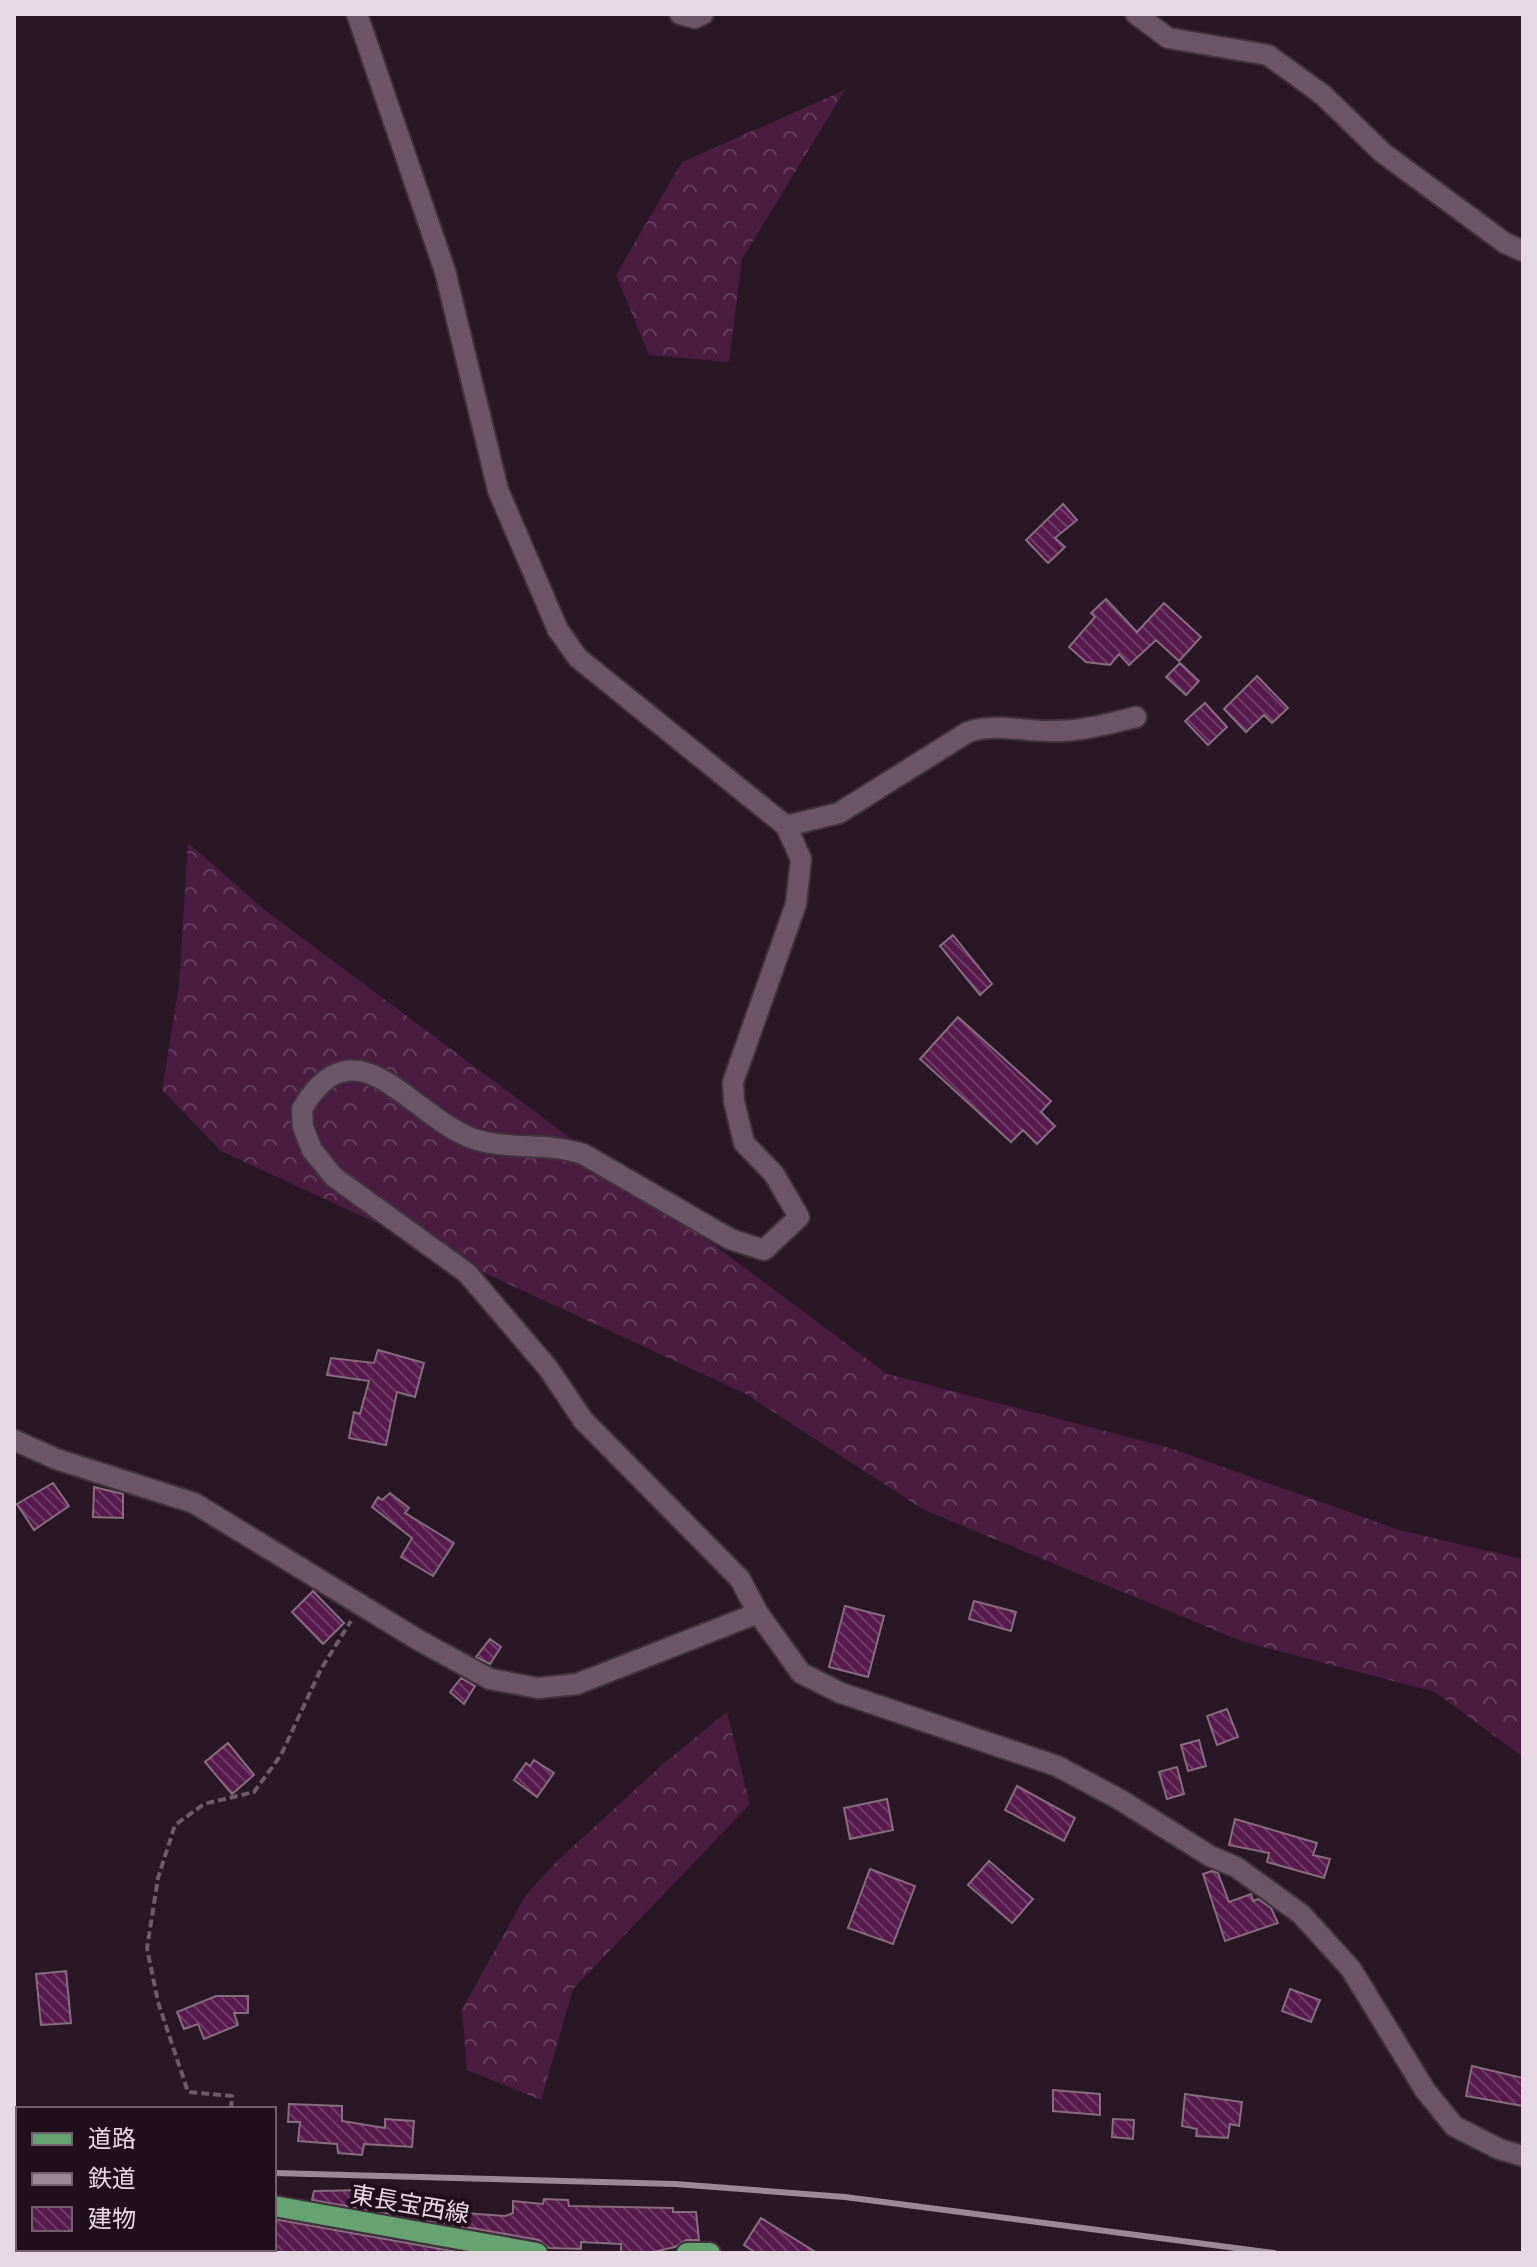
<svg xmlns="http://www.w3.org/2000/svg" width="1537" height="2267" viewBox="0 0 1537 2267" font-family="'Space Grotesk','Noto Sans JP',sans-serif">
<defs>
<pattern id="forest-crowns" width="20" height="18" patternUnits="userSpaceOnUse" patternTransform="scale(2)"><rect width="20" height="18" fill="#4a1c40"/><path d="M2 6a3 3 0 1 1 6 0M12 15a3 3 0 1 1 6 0" fill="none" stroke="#643c5b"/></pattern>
<pattern id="building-back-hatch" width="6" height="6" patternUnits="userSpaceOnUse" patternTransform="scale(2)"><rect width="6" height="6" fill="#581a4d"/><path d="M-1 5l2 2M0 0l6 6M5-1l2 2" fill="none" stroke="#703b66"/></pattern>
</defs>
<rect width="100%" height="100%" fill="#2a1725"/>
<!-- forest -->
<path fill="url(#forest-crowns)" d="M845 90 742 259 729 362 649 355 616 275 682 162Z
M188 843 266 911 887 1374 1170 1448 1399 1530 1523 1559V1757L1435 1692 1244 1642 924 1510 746 1394 221 1151 162 1090 179 985Z
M727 1712 750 1804 573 1989 541 2100 467 2070 462 2009 526 1895 556 1862 663 1764Z"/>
<!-- building -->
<path fill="url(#building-back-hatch)" stroke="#856d7e" stroke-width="2" d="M1063 504 1077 520 1055 538 1065 547 1048 563 1026 540Z
M1106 599 1137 632 1164 603 1201 637 1179 661 1156 640 1129 665 1119 654 1110 665 1086 662 1069 647 1095 617 1091 613Z
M1180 663 1199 681 1186 695 1166 677Z
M1257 676 1288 708 1272 723 1264 715 1246 732 1224 709Z
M1205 703 1227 727 1208 745 1185 721Z
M953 935 992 984 980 995 940 946Z
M958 1017 1051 1101 1041 1112 1055 1126 1037 1144 1023 1130 1011 1142 920 1059Z
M378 1350 424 1363 415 1397 397 1392 386 1445 349 1438 354 1412 360 1414 369 1381 327 1375 331 1358 374 1363Z
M53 1483 69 1506 34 1530 17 1504Z
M94 1487 123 1494V1518L93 1517Z
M390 1493 409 1508 405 1513 454 1543 433 1576 401 1557 412 1538 372 1507 378 1497 382 1500Z
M313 1591 344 1623 323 1644 292 1612Z
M974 1601 1016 1612 1011 1631 969 1619Z
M845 1606 884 1616 868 1677 829 1667Z
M490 1639 501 1647 490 1664 476 1657Z
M461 1678 475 1686 464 1704 450 1692Z
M1227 1709 1238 1737 1217 1745 1207 1716Z
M1199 1740 1206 1766 1188 1771 1181 1745Z
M228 1743 254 1775 232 1794 205 1762Z
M534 1760 554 1773 537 1797 514 1780 526 1763 530 1766Z
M1177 1767 1184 1794 1167 1799 1159 1772Z
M1017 1786 1075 1818 1064 1841 1005 1810Z
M887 1799 893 1830 850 1839 844 1808Z
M1235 1819 1317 1843 1313 1855 1330 1859 1324 1878 1267 1862 1269 1853 1229 1845Z
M989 1861 1033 1899 1012 1923 968 1885Z
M870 1869 915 1886 893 1944 848 1928Z
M1212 1871 1218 1873 1229 1902 1251 1894 1253 1901 1258 1899 1271 1908 1278 1923 1225 1941 1203 1874Z
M66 1971 71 2023 41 2025 36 1974Z
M1290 1989 1320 2000 1311 2022 1282 2011Z
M216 1996H248V2013H234L238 2025 204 2039 198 2024 184 2029 177 2012Z
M1472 2066 1523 2078V2106L1466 2096Z
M1053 2090 1100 2094V2115L1053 2111Z
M1185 2094 1242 2102 1239 2126 1230 2124 1228 2138 1196 2136 1197 2129 1182 2126Z
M289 2104 342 2106V2121L385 2128V2119L414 2121 412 2147 364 2144 362 2155 338 2153 337 2144 298 2141 300 2122H288Z
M1113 2119 1134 2120 1133 2139 1112 2137Z
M369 2190 368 2206 505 2216 513 2213V2201L543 2204 544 2199 568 2200 569 2206 673 2208V2212H696L699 2240H686L675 2247 649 2253H621V2244L581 2242V2249L549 2248 539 2240 312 2200 314 2191Z
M761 2218 817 2253H756L744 2245Z
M274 2219 463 2253H274Z"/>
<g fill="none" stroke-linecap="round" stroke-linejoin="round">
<defs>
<path id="minor" d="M357 14 445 271 498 490 558 630 578 658 786 826 801 859 796 904 733 1082 734 1101 744 1143 774 1174 799 1217 764 1250 730 1239 583 1154C550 1143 518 1149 485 1142 417 1129 359 1011 302 1109L303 1127 312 1150 334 1177 467 1273 548 1368 583 1420 740 1579 758 1613 801 1673 841 1693 1057 1766 1119 1799 1210 1856 1236 1867 1301 1914 1351 1969 1425 2090 1454 2126 1499 2149 1523 2156
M680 14 695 18 703 14
M1136 14 1168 38 1268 55 1323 95 1383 153 1505 243 1523 251
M786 826 839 813 968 732C996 723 1021 731 1049 731 1079 732 1108 724 1136 717
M14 1440 56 1459 194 1503 420 1641 490 1679 538 1688 577 1684 758 1613
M197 2253V2249"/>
<path id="major" d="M14 2206 18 2207
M274 2206 537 2253
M687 2253H710"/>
</defs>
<!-- minor casing -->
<use href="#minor" stroke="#41323d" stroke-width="24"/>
<!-- major casing -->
<use href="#major" stroke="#41323d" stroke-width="24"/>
<!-- path -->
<path stroke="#6c5b68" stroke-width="4" stroke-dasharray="8 4" stroke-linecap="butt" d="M231 2109 232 2096 188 2092 158 2002 147 1948 158 1878 175 1825 204 1804 254 1792 281 1755 321 1669 351 1621"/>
<!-- minor -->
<use href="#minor" stroke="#6c5566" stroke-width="20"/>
<!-- major -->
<use href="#major" stroke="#65a371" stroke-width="20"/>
<!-- rail -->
<path stroke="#9a8a96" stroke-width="6" d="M14 2157 18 2158
M274 2173 675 2184 845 2197 1274 2253"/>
</g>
<g text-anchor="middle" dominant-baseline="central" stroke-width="8" stroke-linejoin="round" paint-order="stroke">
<!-- street labels -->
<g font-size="24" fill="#e7d9e3" stroke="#200e1c">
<text transform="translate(410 2204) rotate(10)">東長宝西線</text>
</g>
</g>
<!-- border -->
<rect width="1537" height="2267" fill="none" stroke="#e7d9e3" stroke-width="32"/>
<!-- legend -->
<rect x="16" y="2107" width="260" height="144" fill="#200e1c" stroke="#705f6c" stroke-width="2"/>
<rect x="32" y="2133" width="40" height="12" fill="#65a371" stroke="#705f6c" stroke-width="2"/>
<text x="88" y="2147" font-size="24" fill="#e7d9e3">道路</text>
<rect x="32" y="2173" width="40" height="12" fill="#9a8a96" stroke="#705f6c" stroke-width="2"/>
<text x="88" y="2187" font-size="24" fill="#e7d9e3">鉄道</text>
<rect x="32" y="2207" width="40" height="24" fill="url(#building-back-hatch)" stroke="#705f6c" stroke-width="2"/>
<text x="88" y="2227" font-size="24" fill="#e7d9e3">建物</text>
</svg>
